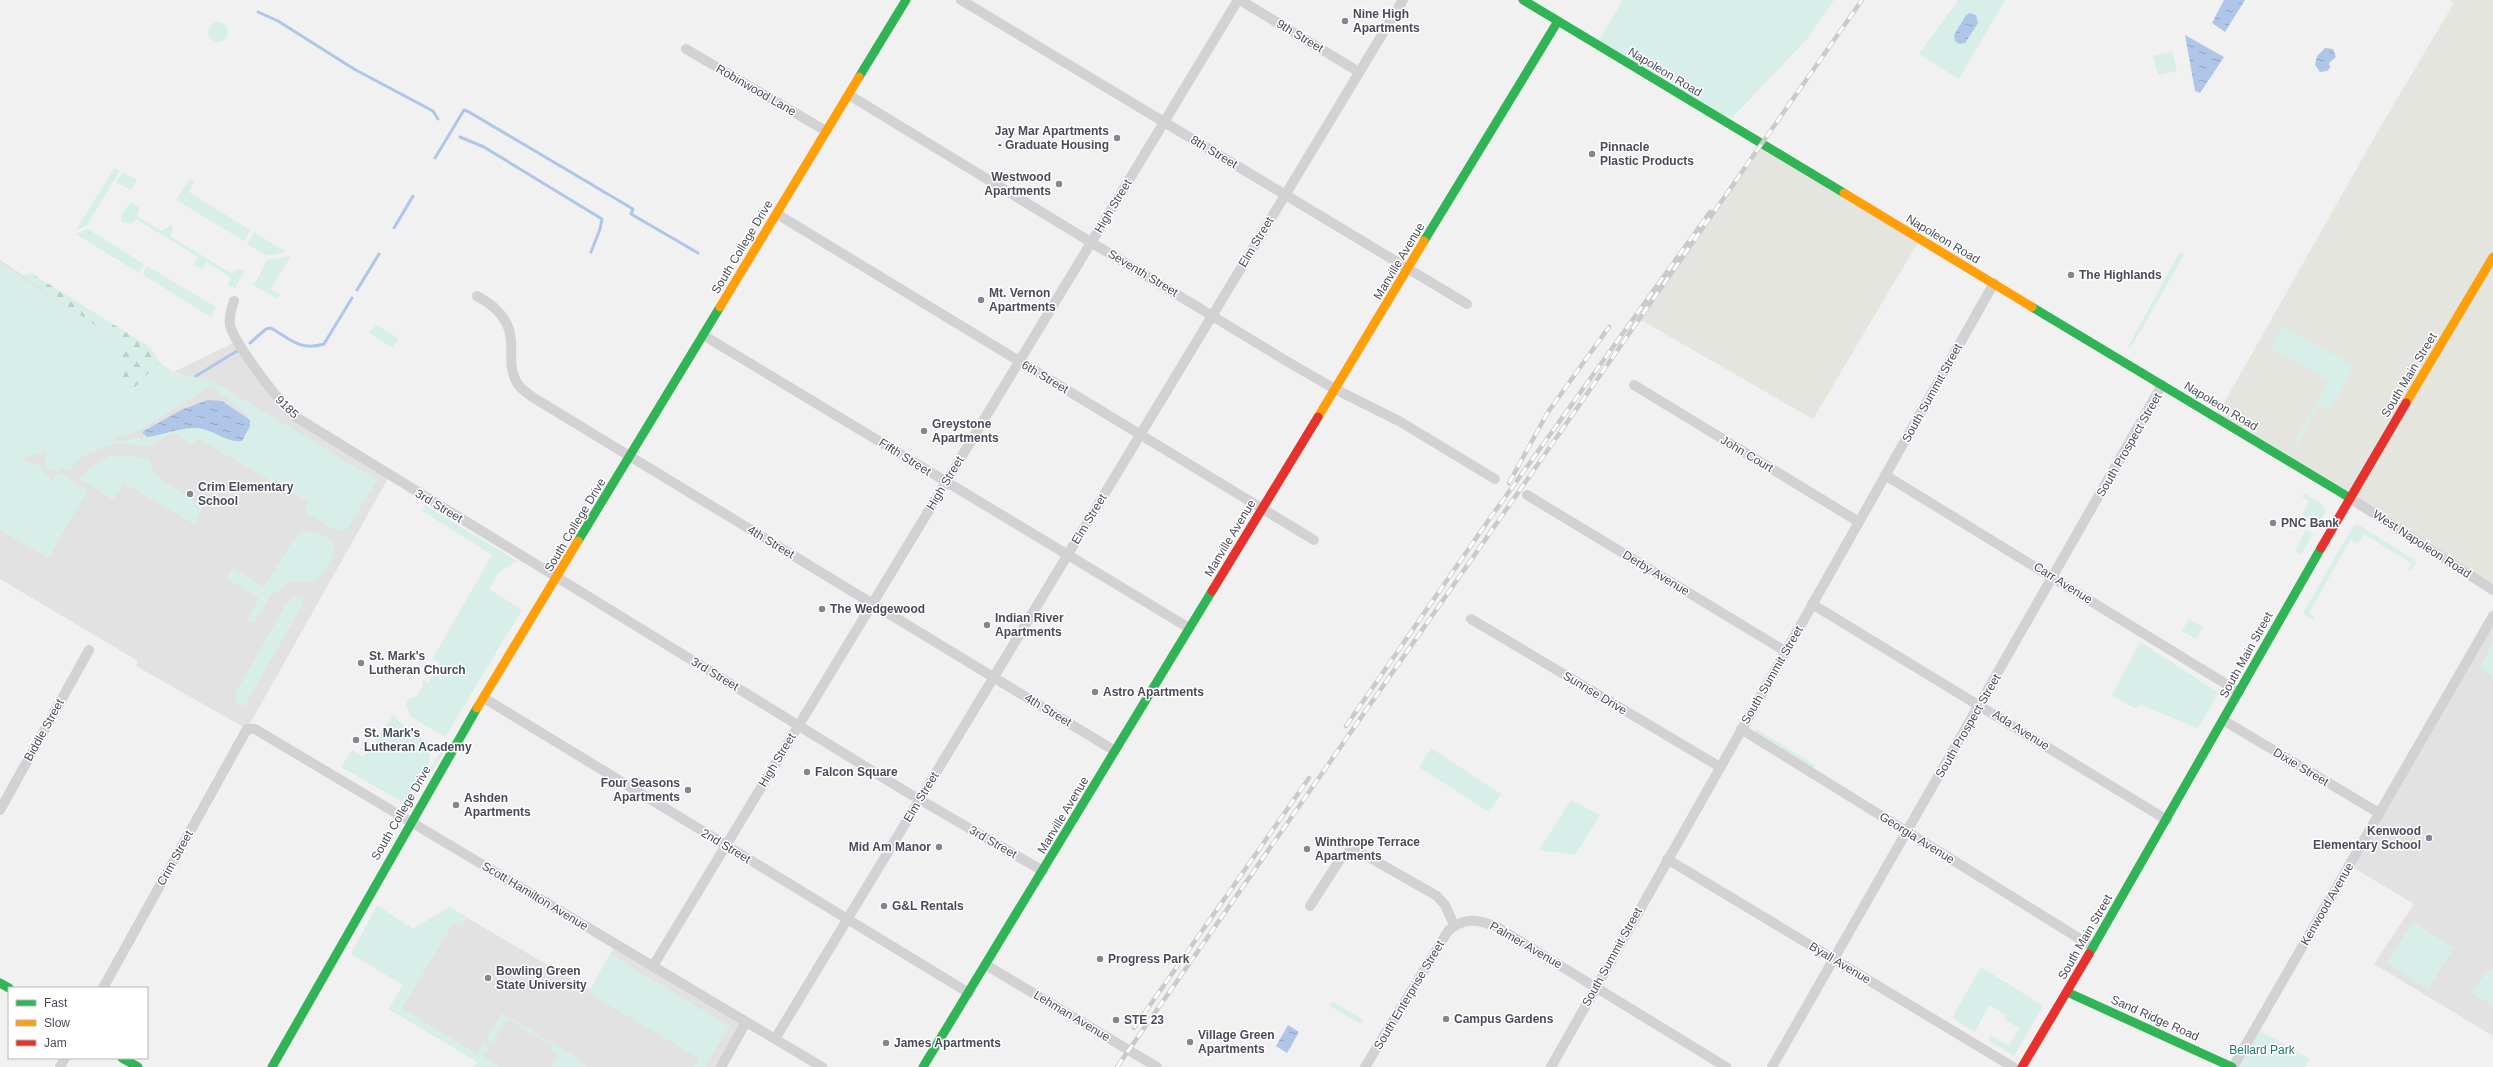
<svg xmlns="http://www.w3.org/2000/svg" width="2493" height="1067" viewBox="0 0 2493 1067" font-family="Arial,sans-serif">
<defs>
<pattern id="forest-firs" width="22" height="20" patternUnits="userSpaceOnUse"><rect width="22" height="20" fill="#d7eee9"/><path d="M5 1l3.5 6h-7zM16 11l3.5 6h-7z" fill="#baceca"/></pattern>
<pattern id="water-ripples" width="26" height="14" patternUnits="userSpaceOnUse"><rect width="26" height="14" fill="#afc6e9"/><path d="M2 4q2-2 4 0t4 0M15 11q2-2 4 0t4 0" fill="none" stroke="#90a3c0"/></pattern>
</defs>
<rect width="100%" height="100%" fill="#f1f1f1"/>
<!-- commercial -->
<path fill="#e4e5df" d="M2449 0H2493V589L2216 417 2378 131 2454 3Z
M1763 144 1920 239 1813 419 1639 319Z"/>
<!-- education -->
<path fill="#e3e2e2" d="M0 260 173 372 238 341 284 406 390 475 247 729 136 666 138 661 0 579Z
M2493 616V1036L2374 964 2414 904 2349 865Z
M449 907 590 990 616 944 746 1022 721 1067H475L478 1062 389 1009Z"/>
<!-- green -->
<path fill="#d7eee9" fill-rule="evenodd" d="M1623 0H1834L1807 39 1727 123 1597 44Z
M1958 0H2005L1959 79 1919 54Z
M208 32a10 10 0 1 1 20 0a10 10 0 1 1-20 0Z
M2172 52 2177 71 2158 75 2153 56Z
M114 168 120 171 86 226 76 230Z
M123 172 137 180 131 190 116 182Z
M189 180 195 181 189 192 250 230 244 241 176 200Z
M131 202 139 208 137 216 162 231 170 225 173 227 171 237 233 274 237 269H242L244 272 235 288 229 286 230 277 206 262 202 268 196 267 194 264 198 257 136 219 132 223 122 222 121 215Z
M88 229 144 264 139 273 76 234Z
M254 232 286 252 268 256 247 244Z
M2182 252 2184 255 2131 347H2128L2179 253Z
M291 256 271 289 280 294 277 299 254 285 267 260Z
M0 263 120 342 118 367 134 388 159 362 173 372 213 381 377 480 347 529C334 534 317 518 305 512L309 503 197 438 193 444C188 443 186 440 182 437 169 429 160 441 150 447L114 443 81 457 69 471 62 468 58 472 88 490 48 558 0 530ZM211 386 247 414 250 426 242 441C226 443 213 429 197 428 173 426 141 440 114 442V439L140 430ZM46 452 44 467 58 472 52 481 38 465 21 459Z
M147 266 216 307 211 317 145 276 143 274Z
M375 324 398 338 393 348 369 333Z
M2282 326 2354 366 2330 410 2319 405 2298 445 2294 443 2329 381 2271 348Z
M110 456H133L149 459 152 469 160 477 159 479 203 506 194 524 124 483 113 500 79 479 91 466Z
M2304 493 2322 504 2325 511 2319 525 2302 514 2309 501 2302 497Z
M425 505 517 561 497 574 489 589 522 610 445 737 410 716 406 705 408 699 416 697 423 685 422 679 428 683 440 663 433 658 492 555 421 510Z
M2354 525H2359L2415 560 2416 564 2409 572 2408 569 2411 563 2364 534 2358 543 2350 540 2309 613 2315 617 2313 620 2303 613Z
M2306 530 2313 534 2301 555 2295 551Z
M301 531C314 530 326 535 334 545 335 553 333 557 329 563 311 599 297 565 276 594L273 592 255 622 247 620 259 598 227 579 233 568 264 587 295 538Z
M295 596 303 598V604L244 707 236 702V692L285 606Z
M2189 619 2203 627 2196 639 2182 631Z
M2140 642 2219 693 2197 729C2178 718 2160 715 2141 704L2136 709 2112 695Z
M2493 643V677L2479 668Z
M394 714C402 730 423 732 430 748L429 762 404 803 341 767 352 750 364 757Z
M1756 729 1815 765 1813 769 1754 733Z
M1431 748 1501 794 1489 812 1419 767Z
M442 749 443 754 410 806 408 804Z
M1571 800 1600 815 1575 855 1539 850Z
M377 905 413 929 449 907 467 918 462 927 454 922 402 1008 477 1054 483 1044 489 1048 483 1056 500 1067H475L478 1062 389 1009 403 985 351 954Z
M2413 922 2454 948 2428 989 2387 963Z
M610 954 729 1026 705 1067H694L699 1058 588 993Z
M1981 967 2043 1006 2014 1056 1988 1040 1992 1034 1993 1037 2009 1046 2019 1028 2004 1019 2006 1015 1989 1005 1975 1032 1952 1018Z
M2488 968 2493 971V1006L2472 993Z
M1333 1002 1363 1020 1361 1024 1330 1006Z
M502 1013 579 1059 577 1061 587 1067H551L558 1054 549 1049 552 1045 507 1019 492 1043 486 1039Z
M2255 1028 2310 1059 2306 1067H2233Z"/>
<!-- forest -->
<path fill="url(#forest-firs)" d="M31 273 151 348 159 362 134 388 121 390 118 367 120 342 29 280 24 275Z"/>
<!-- water -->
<path fill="url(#water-ripples)" d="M2224 0H2245L2225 32 2212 23Z
M1970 13 1976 15 1978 23 1965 43 1959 44 1955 41 1954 35 1966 15Z
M2185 35 2224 57 2200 93 2195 91Z
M2325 48 2333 49 2336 57 2329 63 2330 68 2327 71 2320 72 2315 65 2317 56Z
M207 400 222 401 250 420V426L242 441C226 443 213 429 197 428 179 427 164 435 147 437L142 432 181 410Z
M1288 1025 1299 1032 1287 1053 1276 1046Z"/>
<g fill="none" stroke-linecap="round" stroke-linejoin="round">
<!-- stream -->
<path stroke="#afc6e9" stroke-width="3" d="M258 12 278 21 354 69 433 111 438 119
M460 137 484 147 602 219 600 229 591 252
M435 158 464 110 469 112 633 209 631 214 698 253
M394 228 413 196
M357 290 379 254
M250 343 266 329 271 328C291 340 301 351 324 344L352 298
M196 376 237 351"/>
<!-- street -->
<path stroke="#d2d2d5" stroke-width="10" d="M961 0 1467 304
M1240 0 1359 72
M686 49 826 131
M849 95 1288 362 1335 389 1399 421 1495 479
M777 214 1314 540
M477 296C494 305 510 319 511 341 512 355 509 367 516 381 519 388 527 393 534 398L1115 751
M234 301C231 309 229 317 230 325 235 345 280 403 296 417L905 791 1043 871
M703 335 1189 628
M1634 385 1859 522
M1885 475 2239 692
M1527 495 1785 651
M2350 498 2493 590
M1812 604 2167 820
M1471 619 1720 767
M484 698 969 993
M2223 720 2379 813
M1741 729 2093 947
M0 810 89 650
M1667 859 2013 1067
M1310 906 1341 858 1349 852 1358 851 1437 896 1445 905 1454 925
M986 965 1157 1067
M653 966 1238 0
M103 988 247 729H255L822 1067
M775 1039 1403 0
M60 1067 65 1058
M721 1067 746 1022
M1365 1067 1448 931C1463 917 1478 919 1497 927L1726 1067
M1551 1067 1994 283
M1772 1067 2162 385
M2233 1067 2493 616"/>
<!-- fast -->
<path stroke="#30b455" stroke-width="9" d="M1523 0 1844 193
M859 77 906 0
M1424 241 1558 21
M2032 307 2350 498
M578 541 720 307
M2089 954 2321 548
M0 983 9 988
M2067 992 2232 1067
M122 1058 138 1067
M272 1067 477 708
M923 1067 1212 591"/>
<!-- slow -->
<path stroke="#ff9f0a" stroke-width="9" d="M1844 193 2032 307
M720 307 859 77
M2406 403 2493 257
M1318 417 1424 241
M477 708 578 541"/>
<!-- jam -->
<path stroke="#e5322d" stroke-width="9" d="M2321 548 2406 403
M1212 591 1318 417
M2022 1067 2089 954"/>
<defs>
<path id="rail" d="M1509 483 1548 412 1609 327
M1346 726 1488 521 1710 212
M1134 1028 1309 778
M1117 1067 1862 0"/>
</defs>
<!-- rail casing -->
<use href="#rail" stroke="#cacacc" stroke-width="4.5"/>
<!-- rail -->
<use href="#rail" stroke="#fff" stroke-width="3" stroke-dasharray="9" stroke-linecap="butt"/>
</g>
<!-- markers -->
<g fill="#848590" stroke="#fff" stroke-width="1.5">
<circle cx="1345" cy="21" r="4"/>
<circle cx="1117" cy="138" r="4"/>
<circle cx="1592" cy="154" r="4"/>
<circle cx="1059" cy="184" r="4"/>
<circle cx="2071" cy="275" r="4"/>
<circle cx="981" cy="300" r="4"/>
<circle cx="924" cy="431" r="4"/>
<circle cx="190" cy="494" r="4"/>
<circle cx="2273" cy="523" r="4"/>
<circle cx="822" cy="609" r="4"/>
<circle cx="987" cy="625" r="4"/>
<circle cx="361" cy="663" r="4"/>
<circle cx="1095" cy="692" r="4"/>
<circle cx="356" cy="740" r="4"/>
<circle cx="807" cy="772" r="4"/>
<circle cx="688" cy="790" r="4"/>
<circle cx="456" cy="805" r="4"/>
<circle cx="2429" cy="838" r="4"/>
<circle cx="939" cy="847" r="4"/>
<circle cx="1307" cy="849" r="4"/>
<circle cx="884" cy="906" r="4"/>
<circle cx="1100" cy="959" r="4"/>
<circle cx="488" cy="978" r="4"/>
<circle cx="1446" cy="1019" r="4"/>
<circle cx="1116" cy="1020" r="4"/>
<circle cx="1190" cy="1042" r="4"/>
<circle cx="886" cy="1043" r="4"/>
</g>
<g text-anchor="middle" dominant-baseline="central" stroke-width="3" stroke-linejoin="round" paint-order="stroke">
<!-- poi labels -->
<g font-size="12" font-weight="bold" fill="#494b5b" stroke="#fff" text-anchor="start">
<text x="1353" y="14">Nine High<tspan x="1353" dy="14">Apartments</tspan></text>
<text x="1109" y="131" text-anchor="end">Jay Mar Apartments<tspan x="1109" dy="14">- Graduate Housing</tspan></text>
<text x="1600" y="147">Pinnacle<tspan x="1600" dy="14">Plastic Products</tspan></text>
<text x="1051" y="177" text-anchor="end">Westwood<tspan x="1051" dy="14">Apartments</tspan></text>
<text x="2079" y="275">The Highlands</text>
<text x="989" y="293">Mt. Vernon<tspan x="989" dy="14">Apartments</tspan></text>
<text x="932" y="424">Greystone<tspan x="932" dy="14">Apartments</tspan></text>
<text x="198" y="487">Crim Elementary<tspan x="198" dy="14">School</tspan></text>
<text x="2281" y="523">PNC Bank</text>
<text x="830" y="609">The Wedgewood</text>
<text x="995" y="618">Indian River<tspan x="995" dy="14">Apartments</tspan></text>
<text x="369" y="656">St. Mark's<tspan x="369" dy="14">Lutheran Church</tspan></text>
<text x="1103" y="692">Astro Apartments</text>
<text x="364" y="733">St. Mark's<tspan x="364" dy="14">Lutheran Academy</tspan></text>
<text x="815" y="772">Falcon Square</text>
<text x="680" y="783" text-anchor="end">Four Seasons<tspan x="680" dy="14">Apartments</tspan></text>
<text x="464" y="798">Ashden<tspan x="464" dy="14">Apartments</tspan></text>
<text x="2421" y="831" text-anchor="end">Kenwood<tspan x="2421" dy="14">Elementary School</tspan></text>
<text x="1315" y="842">Winthrope Terrace<tspan x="1315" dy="14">Apartments</tspan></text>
<text x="931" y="847" text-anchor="end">Mid Am Manor</text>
<text x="892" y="906">G&amp;L Rentals</text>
<text x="1108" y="959">Progress Park</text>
<text x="496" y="971">Bowling Green<tspan x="496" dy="14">State University</tspan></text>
<text x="1454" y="1019">Campus Gardens</text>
<text x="1124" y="1020">STE 23</text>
<text x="1198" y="1035">Village Green<tspan x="1198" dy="14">Apartments</tspan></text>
<text x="894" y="1043">James Apartments</text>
</g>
<!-- street labels -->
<g font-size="12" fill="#494b5b" stroke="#fff">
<text transform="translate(1300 36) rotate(31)">9th Street</text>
<text transform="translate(1665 72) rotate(31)">Napoleon Road</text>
<text transform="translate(756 90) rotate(30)">Robinwood Lane</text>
<text transform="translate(1214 152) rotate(31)">8th Street</text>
<text transform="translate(1113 206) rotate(-59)">High Street</text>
<text transform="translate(1943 239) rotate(31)">Napoleon Road</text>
<text transform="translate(1256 242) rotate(-59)">Elm Street</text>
<text transform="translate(742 247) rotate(-59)">South College Drive</text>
<text transform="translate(1399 261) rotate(-59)">Manville Avenue</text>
<text transform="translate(1143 273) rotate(31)">Seventh Street</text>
<text transform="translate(2409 375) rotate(-59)">South Main Street</text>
<text transform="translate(1045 377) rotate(31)">6th Street</text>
<text transform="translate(1932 393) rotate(-61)">South Summit Street</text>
<text transform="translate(2221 406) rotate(31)">Napoleon Road</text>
<text transform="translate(287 407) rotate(45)">9185</text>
<text transform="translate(2129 445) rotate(-60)">South Prospect Street</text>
<text transform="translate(1747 454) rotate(31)">John Court</text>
<text transform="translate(905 457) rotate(32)">Fifth Street</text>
<text transform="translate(945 483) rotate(-59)">High Street</text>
<text transform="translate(439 506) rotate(31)">3rd Street</text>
<text transform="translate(1089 519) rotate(-59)">Elm Street</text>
<text transform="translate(575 525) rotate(-59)">South College Drive</text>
<text transform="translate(1230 538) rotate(-59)">Manville Avenue</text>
<text transform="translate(771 542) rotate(31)">4th Street</text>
<text transform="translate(2422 544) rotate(33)">West Napoleon Road</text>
<text transform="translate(1656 573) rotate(31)">Derby Avenue</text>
<text transform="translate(2063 583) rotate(32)">Carr Avenue</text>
<text transform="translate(2246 655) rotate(-61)">South Main Street</text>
<text transform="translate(715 674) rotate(31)">3rd Street</text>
<text transform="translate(1772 675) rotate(-60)">South Summit Street</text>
<text transform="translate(1595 693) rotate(31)">Sunrise Drive</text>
<text transform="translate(1048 710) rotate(31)">4th Street</text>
<text transform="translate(1968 726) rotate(-60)">South Prospect Street</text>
<text transform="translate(44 730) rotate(-61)">Biddle Street</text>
<text transform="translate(2021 730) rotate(32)">Ada Avenue</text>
<text transform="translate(777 760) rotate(-59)">High Street</text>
<text transform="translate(2301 767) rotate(31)">Dixie Street</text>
<text transform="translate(921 797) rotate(-59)">Elm Street</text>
<text transform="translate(401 813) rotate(-60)">South College Drive</text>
<text transform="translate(1063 815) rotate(-59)">Manville Avenue</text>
<text transform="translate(1917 838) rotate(32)">Georgia Avenue</text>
<text transform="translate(993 842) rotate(30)">3rd Street</text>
<text transform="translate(726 846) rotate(31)">2nd Street</text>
<text transform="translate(175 858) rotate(-61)">Crim Street</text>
<text transform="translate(535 896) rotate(31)">Scott Hamilton Avenue</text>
<text transform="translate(2327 904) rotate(-60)">Kenwood Avenue</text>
<text transform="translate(2085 937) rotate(-60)">South Main Street</text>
<text transform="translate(1526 945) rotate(30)">Palmer Avenue</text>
<text transform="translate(1612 957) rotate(-61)">South Summit Street</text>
<text transform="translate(1840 963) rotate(31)">Byall Avenue</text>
<text transform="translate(1409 995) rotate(-59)">South Enterprise Street</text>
<text transform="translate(1072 1016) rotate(31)">Lehman Avenue</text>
<text transform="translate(2155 1018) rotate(24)">Sand Ridge Road</text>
</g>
<!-- park labels -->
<g font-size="12" fill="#1f786f" stroke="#fff">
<text x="2262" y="1050">Bellard Park</text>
</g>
</g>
<!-- legend -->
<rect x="8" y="987" width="140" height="72" fill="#ffffff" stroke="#b6b7bd"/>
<rect x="16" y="1000" width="20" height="6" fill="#30b455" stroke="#b6b7bd"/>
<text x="44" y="1007" font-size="12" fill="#494b5b">Fast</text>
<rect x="16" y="1020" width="20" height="6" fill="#ff9f0a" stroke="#b6b7bd"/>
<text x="44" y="1027" font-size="12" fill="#494b5b">Slow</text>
<rect x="16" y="1040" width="20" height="6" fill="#e5322d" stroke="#b6b7bd"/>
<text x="44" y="1047" font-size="12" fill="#494b5b">Jam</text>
</svg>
